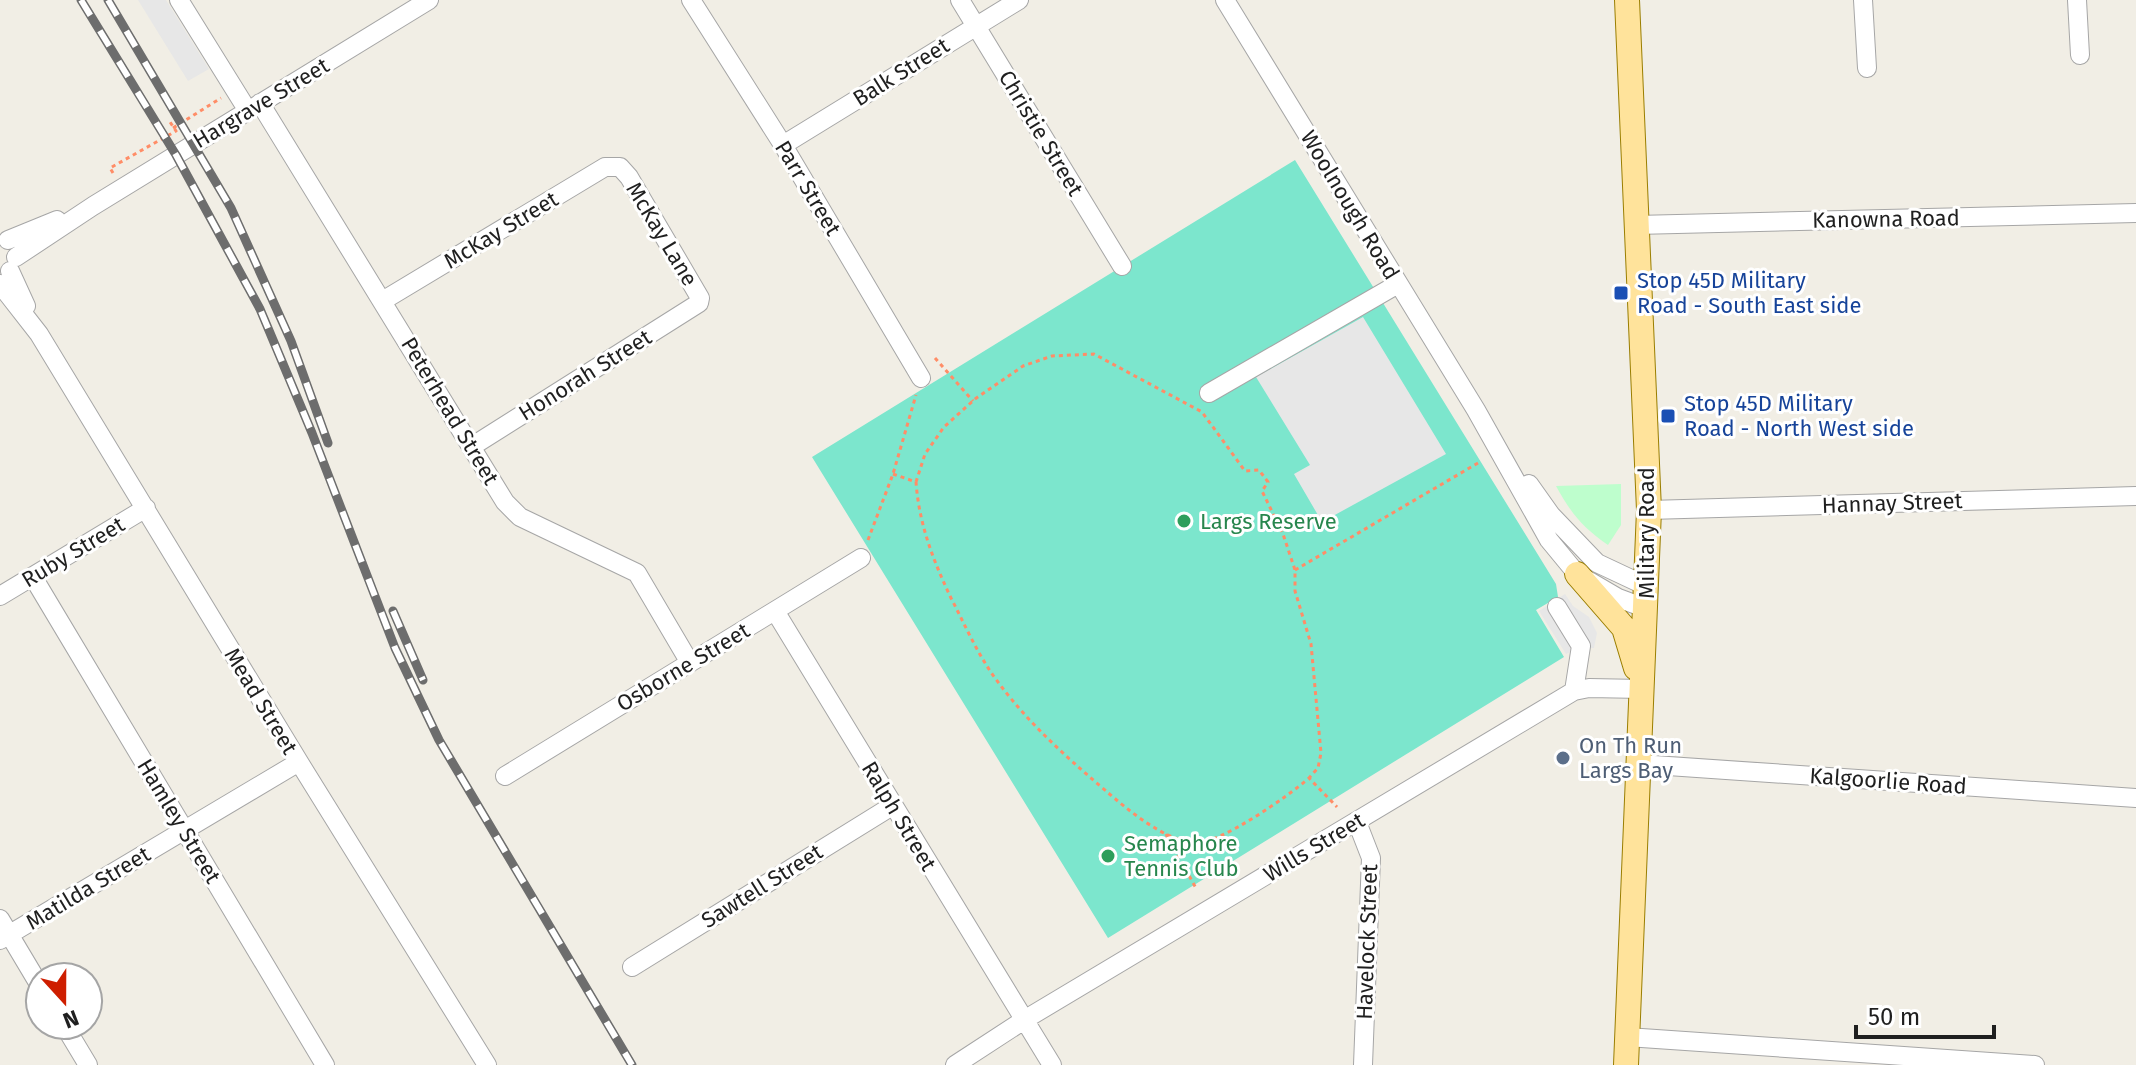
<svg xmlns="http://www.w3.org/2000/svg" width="2136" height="1065" viewBox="0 0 2136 1065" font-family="'Fira Sans',sans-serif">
<rect width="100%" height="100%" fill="#f1eee5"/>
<!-- park -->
<path fill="#befecd" d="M1621 484V525L1608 545C1582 527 1571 513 1556 486Z"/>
<!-- pitch -->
<path fill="#7ce6cd" d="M1295 160 1556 584 1558 597 1536 610 1564 657 1108 938 812 457Z"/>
<!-- parking -->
<path fill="#e7e7e7" d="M138 0H166L209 69 188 81Z
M1363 317 1446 454 1322 522 1294 474 1310 465 1256 377Z
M1565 594 1573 606 1589 617 1597 633 1594 648H1579L1566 654 1539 611Z"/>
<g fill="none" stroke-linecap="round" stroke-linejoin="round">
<defs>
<path id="minor" d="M179 0 248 111
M691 0 783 145 921 378
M960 0 1122 266
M1225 0 1476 410 1549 540 1577 574 1618 598 1645 608
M1863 0 1867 68
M2077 0 2080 55
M260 103 505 502 520 517 637 573 690 663
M783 145 1019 0
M1636 225 2136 213
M8 240 57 220
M16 257 93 206 429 0
M10 271 26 306
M0 284 39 334 299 762 487 1065
M384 300 605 167H620L629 177 700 298 699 303 471 447
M1209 393 1398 284
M1529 484 1551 515 1597 563 1646 586
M1649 510 2136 496
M33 577 325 1065
M0 596 146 508
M1557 607 1581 646 1574 691
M775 611 1052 1065
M1639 764 2136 798
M505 776 861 558
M1357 822 1371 858 1363 1065
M0 919 40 986
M0 940 299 762
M632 967 892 806
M64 1025 88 1065
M1627 1037 2035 1065
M955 1065 1024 1020 1574 691 1589 688 1642 689"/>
<path id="major" d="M1577 574 1624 628 1636 668
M1626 1065 1649 510 1627 0"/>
</defs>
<!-- minor casing -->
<use href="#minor" stroke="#a6a6a6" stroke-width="20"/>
<!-- major casing -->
<use href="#major" stroke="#9a7e00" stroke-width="26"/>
<!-- path -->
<path stroke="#ff8d67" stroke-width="3" stroke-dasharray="4 4" stroke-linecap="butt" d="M173 128 221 98
M113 173 110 168 176 131 170 122
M935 358 973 401
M893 474 916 482C919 524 933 560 951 598 965 625 977 653 995 678 1027 722 1065 756 1106 791 1128 810 1164 840 1194 843 1219 845 1290 795 1309 778L1337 807
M916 482 925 454 944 427 975 399 1023 366 1052 356 1094 354 1202 412 1245 471 1259 470 1268 482 1262 491 1283 534 1295 570V591L1311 644 1321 753 1318 768 1309 778
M868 540 893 474 916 395
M1295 570 1478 463
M1166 834 1197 890"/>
<!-- minor -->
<use href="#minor" stroke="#fff" stroke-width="18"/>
<!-- major -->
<use href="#major" stroke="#ffe39b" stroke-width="24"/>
<defs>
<path id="rail" d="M81 0 176 155 260 309 312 433 395 648 439 740 632 1065
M108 0 231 208 291 341 328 443
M393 611 423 680"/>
</defs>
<!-- rail casing -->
<use href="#rail" stroke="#6d6d6d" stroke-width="9"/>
<!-- rail -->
<use href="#rail" stroke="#fff" stroke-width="6" stroke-dasharray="18" stroke-linecap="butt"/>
</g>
<!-- markers -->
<g fill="#1a4fb4" stroke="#fff" stroke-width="3">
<rect x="1613" y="285" width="16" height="16" rx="4"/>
<rect x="1660" y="408" width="16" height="16" rx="4"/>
</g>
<g fill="#2e9e5b" stroke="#fff" stroke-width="3">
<circle cx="1184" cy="521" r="8"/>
<circle cx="1108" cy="856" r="8"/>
</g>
<circle fill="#5c6f8a" stroke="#fff" stroke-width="3" cx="1563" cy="758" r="8"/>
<g text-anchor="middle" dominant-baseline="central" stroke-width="6" stroke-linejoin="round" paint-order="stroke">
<!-- street labels -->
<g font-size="22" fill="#1f1f1f" stroke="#fff">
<text transform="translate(901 72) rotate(-32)">Balk Street</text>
<text transform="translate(261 103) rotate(-31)">Hargrave Street</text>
<text transform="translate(1041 133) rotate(59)">Christie Street</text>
<text transform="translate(808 188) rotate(59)">Parr Street</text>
<text transform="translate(1350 205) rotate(59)">Woolnough Road</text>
<text transform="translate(1886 219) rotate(-1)">Kanowna Road</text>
<text transform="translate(501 230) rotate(-31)">McKay Street</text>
<text transform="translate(662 234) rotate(59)">McKay Lane</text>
<text transform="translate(585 375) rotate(-32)">Honorah Street</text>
<text transform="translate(450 411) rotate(59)">Peterhead Street</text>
<text transform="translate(1892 503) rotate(-2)">Hannay Street</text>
<text transform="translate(1646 533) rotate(-90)">Military Road</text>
<text transform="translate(73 552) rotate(-31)">Ruby Street</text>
<text transform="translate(683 667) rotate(-31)">Osborne Street</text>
<text transform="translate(261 701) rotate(59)">Mead Street</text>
<text transform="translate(1888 781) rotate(4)">Kalgoorlie Road</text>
<text transform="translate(899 816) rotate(59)">Ralph Street</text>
<text transform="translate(179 821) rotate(59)">Hamley Street</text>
<text transform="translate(1314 847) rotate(-31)">Wills Street</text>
<text transform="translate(762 886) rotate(-32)">Sawtell Street</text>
<text transform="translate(88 888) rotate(-31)">Matilda Street</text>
<text transform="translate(1367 942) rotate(-88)">Havelock Street</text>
</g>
<!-- transit labels -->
<g font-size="22" fill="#164399" stroke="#fff" text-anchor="start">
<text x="1637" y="280">Stop 45D Military<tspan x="1637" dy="25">Road - South East side</tspan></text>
<text x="1684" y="403">Stop 45D Military<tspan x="1684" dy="25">Road - North West side</tspan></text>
</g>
<!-- leisure labels -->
<g font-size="22" fill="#27864d" stroke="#fff" text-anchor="start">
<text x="1200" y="521">Largs Reserve</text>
<text x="1124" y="843">Semaphore<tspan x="1124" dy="25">Tennis Club</tspan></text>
</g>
<!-- service labels -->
<g font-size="22" fill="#4e5e75" stroke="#fff" text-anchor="start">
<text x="1579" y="745">On Th Run<tspan x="1579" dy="25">Largs Bay</tspan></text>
</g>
</g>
<!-- north arrow -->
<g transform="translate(64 1001) rotate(159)"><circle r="38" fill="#ffffff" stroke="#a5a5a5" stroke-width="2"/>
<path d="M0-6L14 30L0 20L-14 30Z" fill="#ce1e00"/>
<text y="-12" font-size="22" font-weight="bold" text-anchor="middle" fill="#1f1f1f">N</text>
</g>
<!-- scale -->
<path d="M1856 1025v12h138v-12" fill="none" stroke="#1f1f1f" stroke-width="4"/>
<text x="1868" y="1025" font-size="24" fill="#1f1f1f" stroke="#ffffff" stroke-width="6" paint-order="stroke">50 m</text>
</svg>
